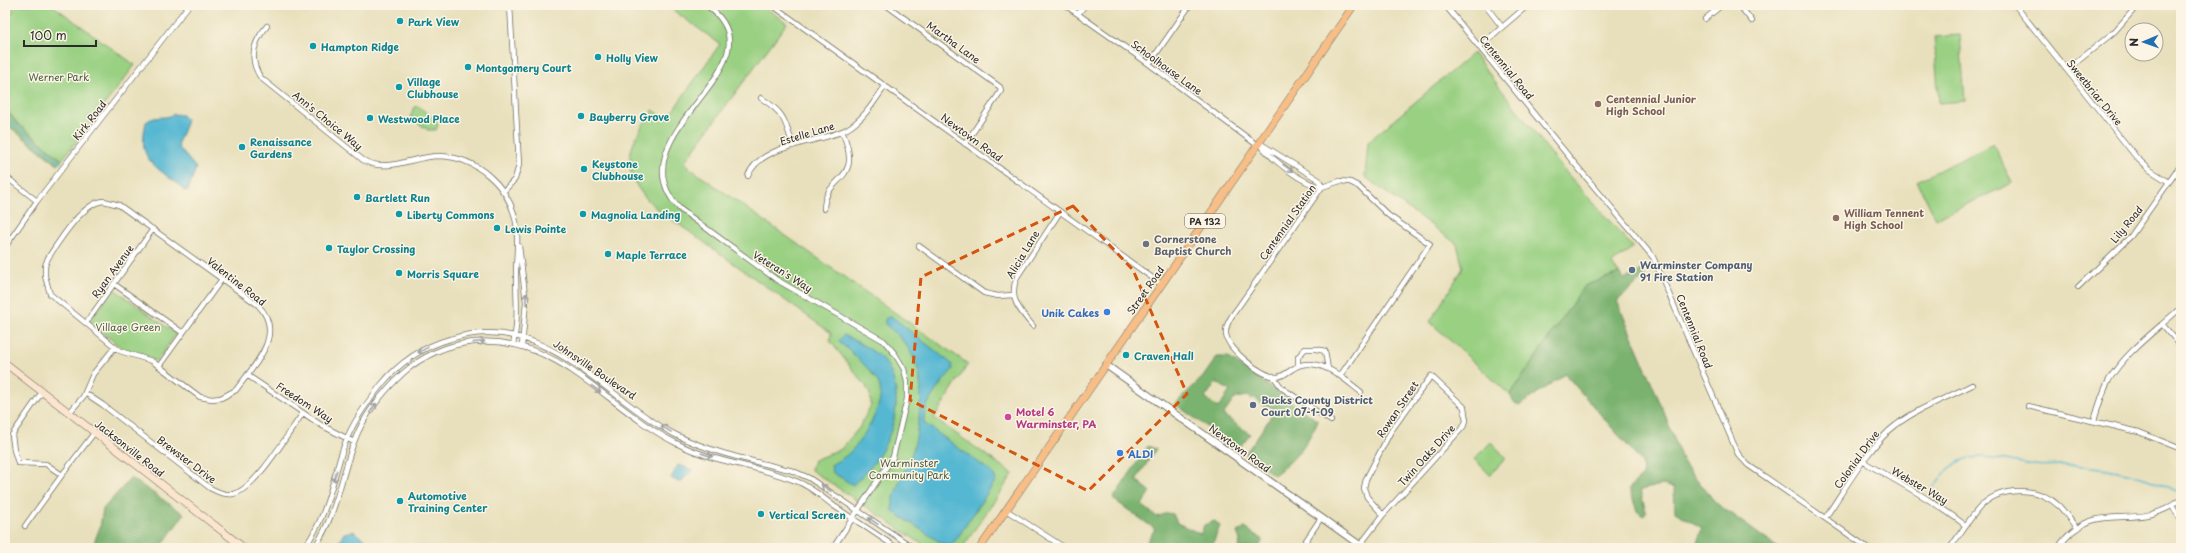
<svg xmlns="http://www.w3.org/2000/svg" width="2186" height="553" viewBox="0 0 2186 553" font-family="'Playpen Sans',sans-serif">
<rect width="100%" height="100%" fill="#fcf5e5"/>
<filter id="ink" filterUnits="userSpaceOnUse"><feTurbulence type="fractalNoise" baseFrequency=".025" numOctaves="2"/><feDisplacementMap in="SourceGraphic" scale="8" xChannelSelector="R" yChannelSelector="G"/><feConvolveMatrix kernelMatrix="1 2 1 2 8 2 1 2 1" color-interpolation-filters="sRGB"/></filter>
<filter id="wash" filterUnits="userSpaceOnUse"><feTurbulence type="fractalNoise" baseFrequency=".012" numOctaves="4" result="noise"/><feDisplacementMap in="SourceGraphic" scale="16" xChannelSelector="R" yChannelSelector="G"/><feGaussianBlur stdDeviation="0.9" result="paint"/><feColorMatrix in="noise" values="0 0 0 0 0 0 0 0 0 0 0 0 0 0 0 0 0 1.4 0 .05"/><feComposite in="paint" operator="in"/></filter>
<g filter="url(#wash)">
<rect width="100%" height="100%" fill="#e8e0bc"/>
<!-- green -->
<path fill="#99d082" stroke="#627e56" d="M10 5H52L135 65 62 160 16 122 5 107V17L14 12Z
M666 5H762L787 23 685 161 688 167 968 364 934 418 1013 474 962 548H928L811 470 814 460 841 449 859 428 871 405 870 394 866 386 830 341 831 333 656 208C617 173 626 148 653 110L667 119 720 44Z
M1960 35 1965 101 1939 103 1934 37Z
M1473 53 1563 169 1633 247 1612 264 1619 273 1584 286 1510 395 1430 322 1463 268 1457 244 1365 177 1368 142Z
M418 106 437 121 438 125 436 130H428L410 117 415 107Z
M1993 144 2012 183 1936 219 1917 181Z
M114 289 176 334 157 361 122 348 89 322Z
M1491 442 1506 458 1490 475 1474 459Z"/>
<!-- forest -->
<path fill="#7ab270" stroke="#526e4e" fill-rule="evenodd" d="M5 107 16 122 62 160 58 165 5 123Z
M1641 270 1645 276 1617 301 1662 407 1683 462 1716 503 1778 548H1698L1696 546 1702 528 1675 512 1674 488 1663 485 1640 490 1646 512 1643 516 1637 511 1629 488 1643 476 1642 462 1565 374 1519 406 1514 402 1510 395 1584 286 1619 273 1624 279 1630 276 1632 278Z
M1217 357H1228L1318 421C1307 444 1295 460 1274 475L1245 454 1269 420 1274 409 1267 405 1264 407 1254 397 1252 399 1248 396 1235 398 1223 415 1250 434 1238 449 1175 404 1203 377ZM1216 382 1230 391 1218 408 1205 398Z
M1148 446 1156 449 1136 480 1150 491 1142 505 1157 517 1167 513 1173 514 1177 523 1201 534 1204 525 1215 521 1220 526 1211 548H1143L1155 529 1113 499Z
M131 478 184 514 160 548H99L94 543 100 527 103 509Z
M1245 528 1263 540 1258 548H1239L1240 540 1237 532Z"/>
<!-- water -->
<path fill="#54b7d2" stroke="#40717e" d="M174 114 182 115 187 121 178 143 179 148 196 168 188 190 184 191C181 186 176 182 171 179 146 160 139 154 146 122 157 114 164 120 174 114Z
M891 316 952 364 953 369C942 383 922 404 924 423L993 473 996 480 956 540 950 545 943 544 892 511C893 490 904 474 911 456 915 445 917 434 918 423 925 379 920 352 885 324V319Z
M844 335C858 343 878 351 887 365 905 394 894 434 876 460 869 470 860 478 853 485L832 472 831 465C836 462 842 459 847 455 861 443 889 401 878 382 871 370 857 358 847 348L841 344 839 340Z
M678 465 693 470 680 483 671 478Z
M353 531 377 548H336L344 533Z"/>
<g fill="none" stroke-linecap="round" stroke-linejoin="round">
<!-- stream -->
<path stroke="#54b7d2" stroke-width="1.5" d="M5 118C25 132 42 148 61 163
M1932 488C1943 479 1948 465 1962 460 1985 452 2011 463 2034 465 2047 467 2061 464 2074 465 2112 468 2147 475 2181 494"/>
</g>
</g>
<g filter="url(#ink)">
<g fill="none" stroke-linecap="round" stroke-linejoin="round">
<defs>
<path id="minor" d="M706 5C791 65 608 134 680 209L777 280 884 341 895 354 904 369 907 382V399L893 457 833 548
M772 5 1161 284
M886 5 1000 87 1001 91 965 144
M1065 5 1149 64 1257 145
M1445 5 1575 164 1653 257 1738 454 1748 465 1868 548
M1485 5 1502 27
M1739 5 1752 21
M2015 5 2137 158 2150 170 2169 182
M1078 14 1085 5
M1705 19 1722 5
M267 26C253 42 248 59 261 78L363 160C387 174 413 156 439 156 477 157 509 186 516 222 519 239 516 257 516 274 516 297 519 321 513 344
M1479 47 1528 5
M1149 64 1190 5
M2067 70 2114 32 2138 5
M761 98C785 113 785 121 793 146
M1259 143C1271 159 1302 184 1322 187
M1261 144 1319 180 1322 187
M5 176 37 201
M748 176C760 143 819 144 847 129 864 119 874 102 885 86
M503 192 515 179 519 165 510 5
M104 201 119 205 258 305C286 334 255 364 236 390L221 398 212 399 200 397 152 361 120 351 50 294 45 276V266L48 258C59 241 83 202 104 201Z
M824 209C825 173 865 185 842 131
M519 246 526 302 522 346
M919 246 984 293 998 296 1013 295
M5 247 37 201 189 5
M114 284 183 333
M2078 287 2131 236 2181 165
M86 323 153 229
M2162 324 2181 346
M1033 326C1019 310 1008 298 1017 277L1060 212
M1298 365V357L1305 349H1316L1325 351 1328 369
M159 366 222 279
M247 375 321 425 354 442
M1273 376 1282 388 1331 421
M1340 376 1430 244 1388 215 1358 186 1350 182 1340 181 1322 187 1239 306C1233 314 1225 324 1226 334 1227 349 1262 377 1277 377 1289 376 1294 360 1317 365 1334 369 1348 382 1361 392
M42 392 12 435 14 450 18 463 46 464 62 475 94 433
M85 393 103 405 210 488C218 492 224 495 233 494 255 490 289 432 303 413
M2028 406 2139 432 2181 449
M69 413 83 397 93 374 115 347
M2094 421C2098 407 2102 393 2109 380 2125 353 2154 332 2177 311
M1864 462C1899 483 1933 500 1965 525
M2172 506 2181 520
M1006 510 1065 548
M1825 518C1843 492 1871 443 1896 425 1918 408 1947 398 1972 385
M25 526 62 475
M1360 545 1383 515 1463 427 1466 421 1464 407 1431 376 1391 431 1366 479 1364 488 1367 497 1383 515
M304 548C327 518 332 481 344 446 352 423 366 404 381 385 399 363 422 347 450 339 545 309 602 397 676 435 712 453 755 461 793 471L809 478 914 548
M314 548C336 517 341 477 354 442 363 417 383 392 402 374 422 356 448 344 474 342 560 335 606 408 676 443 714 463 757 465 796 481 810 486 822 497 834 506 855 520 876 534 897 548
M1301 548 1321 518
M1950 548C1960 534 1969 519 1981 506 2001 486 2038 486 2059 506 2065 512 2070 520 2076 527
M2058 548C2096 493 2135 537 2181 499"/>
<path id="tertiary" d="M1106 365 1364 548"/>
<path id="secondary" d="M5 363 244 548"/>
<path id="primary" d="M980 548 1354 5"/>
</defs>
<!-- minor casing -->
<use href="#minor" stroke="#6d6a5e" stroke-width="6"/>
<!-- tertiary casing -->
<use href="#tertiary" stroke="#6d6a5e" stroke-width="8"/>
<!-- secondary casing -->
<use href="#secondary" stroke="#6d6a5e" stroke-width="8"/>
<!-- primary casing -->
<use href="#primary" stroke="#6d6a5e" stroke-width="8"/>
<!-- minor -->
<use href="#minor" stroke="#fff" stroke-width="4.5"/>
<!-- tertiary -->
<use href="#tertiary" stroke="#fff" stroke-width="6"/>
<!-- secondary -->
<use href="#secondary" stroke="#fce5cf" stroke-width="7"/>
<!-- primary -->
<use href="#primary" stroke="#f7be87" stroke-width="7"/>
</g>
<!-- one-way arrows -->
<defs><path id="oneway-shaft" d="M-6 0H5M1.5-3L5.5 0L1.5 3" fill="none" stroke-width="1.6" stroke-linecap="round" stroke-linejoin="round"/></defs>
<g stroke="#a0a0a0">
<use href="#oneway-shaft" transform="translate(1288 168) rotate(35)"/>
<use href="#oneway-shaft" transform="translate(526 299) rotate(-92)"/>
<use href="#oneway-shaft" transform="translate(479 342) rotate(-5)"/>
<use href="#oneway-shaft" transform="translate(423 350) rotate(151)"/>
<use href="#oneway-shaft" transform="translate(596 389) rotate(36)"/>
<use href="#oneway-shaft" transform="translate(373 408) rotate(-55)"/>
<use href="#oneway-shaft" transform="translate(666 429) rotate(-149)"/>
<use href="#oneway-shaft" transform="translate(707 455) rotate(17)"/>
<use href="#oneway-shaft" transform="translate(335 476) rotate(107)"/>
<use href="#oneway-shaft" transform="translate(826 488) rotate(-145)"/>
<use href="#oneway-shaft" transform="translate(873 521) rotate(-146)"/>
</g>
</g>
<!-- marked area -->
<path fill="none" stroke="#d5540f" stroke-width="3" stroke-dasharray="8 5" stroke-linejoin="round" d="M1073 206 1133 270 1187 394 1088 491 910 400 921 277Z"/>
<!-- markers -->
<g fill="#0f9aa8" stroke="#fcf5e5" stroke-width="1.5">
<circle cx="400" cy="21" r="4"/>
<circle cx="313" cy="46" r="4"/>
<circle cx="598" cy="57" r="4"/>
<circle cx="468" cy="67" r="4"/>
<circle cx="399" cy="87" r="4"/>
<circle cx="581" cy="116" r="4"/>
<circle cx="370" cy="118" r="4"/>
<circle cx="242" cy="147" r="4"/>
<circle cx="584" cy="169" r="4"/>
<circle cx="357" cy="197" r="4"/>
<circle cx="399" cy="214" r="4"/>
<circle cx="583" cy="214" r="4"/>
<circle cx="497" cy="228" r="4"/>
<circle cx="329" cy="248" r="4"/>
<circle cx="608" cy="254" r="4"/>
<circle cx="399" cy="273" r="4"/>
<circle cx="1126" cy="355" r="4"/>
<circle cx="400" cy="501" r="4"/>
<circle cx="761" cy="514" r="4"/>
</g>
<g fill="#8d6e63" stroke="#fcf5e5" stroke-width="1.5">
<circle cx="1598" cy="104" r="4"/>
<circle cx="1836" cy="218" r="4"/>
</g>
<circle fill="#6b7280" stroke="#fcf5e5" stroke-width="1.5" cx="1146" cy="244" r="4"/>
<g fill="#5c6f8a" stroke="#fcf5e5" stroke-width="1.5">
<circle cx="1632" cy="270" r="4"/>
<circle cx="1253" cy="405" r="4"/>
</g>
<g fill="#3f7fe0" stroke="#fcf5e5" stroke-width="1.5">
<circle cx="1107" cy="312" r="4"/>
<circle cx="1120" cy="453" r="4"/>
</g>
<circle fill="#d1479c" stroke="#fcf5e5" stroke-width="1.5" cx="1008" cy="417" r="4"/>
<g text-anchor="middle" dominant-baseline="central" stroke-width="3" stroke-linejoin="round" paint-order="stroke">
<!-- shield labels -->
<rect fill="#fcf5e5" stroke="#6a6863" stroke-width="1" x="1185" y="214" width="40" height="14" rx="3"/>
<g font-size="9" font-weight="bold" fill="#2b2b2b">
<text x="1205" y="221">PA 132</text>
</g>
<!-- culture labels -->
<g font-size="10" font-weight="bold" fill="#0d838f" stroke="#fcf5e5" text-anchor="start">
<text x="408" y="21">Park View</text>
<text x="321" y="46">Hampton Ridge</text>
<text x="606" y="57">Holly View</text>
<text x="476" y="67">Montgomery Court</text>
<text x="407" y="81">Village<tspan x="407" dy="12">Clubhouse</tspan></text>
<text x="589" y="116">Bayberry Grove</text>
<text x="378" y="118">Westwood Place</text>
<text x="250" y="141">Renaissance<tspan x="250" dy="12">Gardens</tspan></text>
<text x="592" y="163">Keystone<tspan x="592" dy="12">Clubhouse</tspan></text>
<text x="365" y="197">Bartlett Run</text>
<text x="407" y="214">Liberty Commons</text>
<text x="591" y="214">Magnolia Landing</text>
<text x="505" y="228">Lewis Pointe</text>
<text x="337" y="248">Taylor Crossing</text>
<text x="616" y="254">Maple Terrace</text>
<text x="407" y="273">Morris Square</text>
<text x="1134" y="355">Craven Hall</text>
<text x="408" y="495">Automotive<tspan x="408" dy="12">Training Center</tspan></text>
<text x="769" y="514">Vertical Screen</text>
</g>
<!-- street labels -->
<g font-size="10" fill="#2b2b2b" stroke="#fcf5e5">
<text transform="translate(954 42) rotate(36)">Martha Lane</text>
<text transform="translate(1167 67) rotate(36)">Schoolhouse Lane</text>
<text transform="translate(1507 67) rotate(51)">Centennial Road</text>
<text transform="translate(2095 92) rotate(51)">Sweetbriar Drive</text>
<text transform="translate(89 120) rotate(-52)">Kirk Road</text>
<text transform="translate(328 120) rotate(39)">Ann's Choice Way</text>
<text transform="translate(807 133) rotate(-17)">Estelle Lane</text>
<text transform="translate(972 137) rotate(36)">Newtown Road</text>
<text transform="translate(1287 222) rotate(-55)">Centennial Station</text>
<text transform="translate(2126 224) rotate(-51)">Lily Road</text>
<text transform="translate(1022 254) rotate(-59)">Alicia Lane</text>
<text transform="translate(112 271) rotate(-54)">Ryan Avenue</text>
<text transform="translate(783 271) rotate(32)">Veteran's Way</text>
<text transform="translate(237 281) rotate(38)">Valentine Road</text>
<text transform="translate(1145 290) rotate(-55)">Street Road</text>
<text transform="translate(1695 331) rotate(68)">Centennial Road</text>
<text transform="translate(595 369) rotate(34)">Johnsville Boulevard</text>
<text transform="translate(305 402) rotate(33)">Freedom Way</text>
<text transform="translate(1397 409) rotate(-56)">Rowan Street</text>
<text transform="translate(130 448) rotate(38)">Jacksonville Road</text>
<text transform="translate(1240 448) rotate(36)">Newtown Road</text>
<text transform="translate(1426 455) rotate(-48)">Twin Oaks Drive</text>
<text transform="translate(187 459) rotate(37)">Brewster Drive</text>
<text transform="translate(1856 459) rotate(-54)">Colonial Drive</text>
<text transform="translate(1920 485) rotate(30)">Webster Way</text>
</g>
<!-- park labels -->
<g font-size="10" fill="#4c5d45" stroke="#fcf5e5">
<text x="59" y="76">Werner Park</text>
<text x="128" y="326">Village Green</text>
<text x="909" y="462">Warminster<tspan x="909" dy="12">Community Park</tspan></text>
</g>
<!-- education labels -->
<g font-size="10" font-weight="bold" fill="#785e54" stroke="#fcf5e5" text-anchor="start">
<text x="1606" y="98">Centennial Junior<tspan x="1606" dy="12">High School</tspan></text>
<text x="1844" y="212">William Tennent<tspan x="1844" dy="12">High School</tspan></text>
</g>
<!-- worship labels -->
<g font-size="10" font-weight="bold" fill="#5b616d" stroke="#fcf5e5" text-anchor="start">
<text x="1154" y="238">Cornerstone<tspan x="1154" dy="12">Baptist Church</tspan></text>
</g>
<!-- service labels -->
<g font-size="10" font-weight="bold" fill="#4e5e75" stroke="#fcf5e5" text-anchor="start">
<text x="1640" y="264">Warminster Company<tspan x="1640" dy="12">91 Fire Station</tspan></text>
<text x="1261" y="399">Bucks County District<tspan x="1261" dy="12">Court 07-1-09</tspan></text>
</g>
<!-- shop labels -->
<g font-size="10" font-weight="bold" fill="#366cbe" stroke="#fcf5e5" text-anchor="end">
<text x="1099" y="312">Unik Cakes</text>
<text x="1128" y="453" text-anchor="start">ALDI</text>
</g>
<!-- hotel labels -->
<g font-size="10" font-weight="bold" fill="#b23c85" stroke="#fcf5e5" text-anchor="start">
<text x="1016" y="411">Motel 6<tspan x="1016" dy="12">Warminster, PA</tspan></text>
</g>
</g>
<!-- margin -->
<rect width="2186" height="553" fill="none" stroke="#fcf5e5" stroke-width="20"/>
<!-- north arrow -->
<g transform="translate(2144 42) rotate(268)"><circle r="19" fill="#fcf5e5" stroke="#a8a49b"/>
<path d="M0-3L7 15L0 10L-7 15Z" fill="#1f6fb2"/>
<text y="-6" font-size="11" font-weight="bold" text-anchor="middle" fill="#2b2b2b">N</text>
</g>
<!-- scale -->
<path d="M24 40v6h72v-6" fill="none" stroke="#2b2b2b" stroke-width="2"/>
<text x="30" y="40" font-size="12" fill="#2b2b2b" stroke="#fcf5e5" stroke-width="3" paint-order="stroke">100 m</text>
</svg>
